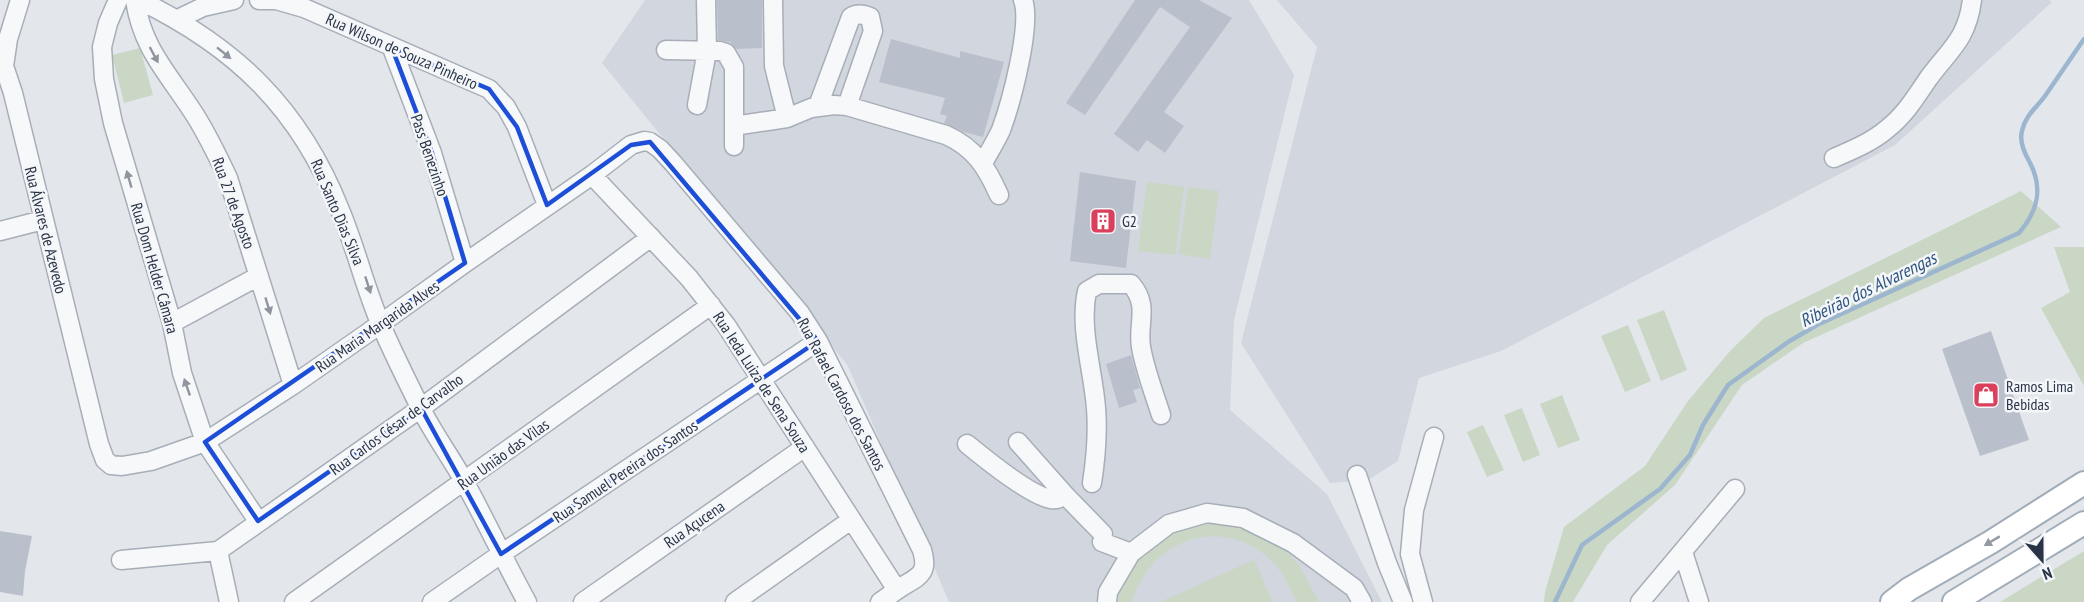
<svg xmlns="http://www.w3.org/2000/svg" width="2084" height="602" viewBox="0 0 2084 602" font-family="'PT Sans Narrow',sans-serif">
<rect width="100%" height="100%" fill="#e3e7ec"/>
<!-- built -->
<path fill="#d1d6df" d="M645 0H1249L1294 75 1234 320 1230 410 1327 494 1382 602H949L848 366 602 63Z
M1277 0H2049L2052 2 1895 145 1501 351 1419 378 1398 461 1368 480 1330 483 1241 343 1317 47Z"/>
<!-- green -->
<path fill="#c9d7c4" d="M140 48 153 95 124 103 112 55Z
M1147 182 1184 187 1175 255 1138 251Z
M1188 187 1219 191 1210 259 1179 254Z
M2021 191 2061 227 1803 343 1742 385 1675 485 1607 545 1573 602H1544L1545 592 1564 527 1645 466 1688 401 1730 351 1764 318Z
M2054 247H2084V386L2041 308 2070 292Z
M1664 310 1687 370 1661 381 1637 320Z
M1628 325 1651 381 1625 392 1601 336Z
M1562 395 1580 440 1558 448 1540 404Z
M1522 408 1540 455 1523 462 1504 415Z
M1483 425 1504 470 1487 477 1467 432Z
M1208 520 1238 523 1279 543 1299 565 1319 602H1297C1289 587 1283 571 1270 559 1220 514 1150 540 1132 602H1114L1117 591 1130 564 1164 533Z
M2084 551V602H2000Z
M1254 560 1273 602H1160Z"/>
<g fill="none" stroke-linecap="round" stroke-linejoin="round">
<!-- stream -->
<path stroke="#9cb6cf" stroke-width="4.5" d="M1555 602 1582 545 1660 489 1690 455 1703 425 1728 385 1788 342 1817 325 2019 233C2038 211 2044 188 2029 161 2024 152 2019 141 2022 131 2025 116 2036 108 2045 96 2058 77 2071 58 2084 39"/>
</g>
<!-- building -->
<path fill="#bac0cb" d="M717 0H762V48L736 49 730 42 718 40Z
M1135 0H1199L1232 18 1164 112 1184 126 1165 153 1147 140 1138 152 1114 134 1190 27 1160 7 1085 115 1066 103Z
M891 39 960 58V51L1004 62 983 137 964 132 944 123 947 116 940 114 945 98 879 82Z
M1080 172 1136 181 1126 268 1070 261Z
M1991 331 2029 440 1980 456 1942 349Z
M1131 355 1140 388 1133 390 1137 402 1119 408 1106 364Z
M0 531 32 536 25 571 23 596 0 592Z"/>
<g fill="none" stroke-linecap="round" stroke-linejoin="round">
<defs>
<path id="minor" d="M20 0 8 39 4 66 13 93 99 444 105 460 111 465 122 466 151 461 205 442 293 385 369 332 465 263 592 175 631 145 644 141 650 142 660 149 673 163 800 313 818 341 922 550C930 576 916 577 897 590
M118 0 108 23 102 47 104 79 113 123 172 323 182 373 205 442 258 521
M135 0C142 47 166 71 191 109 206 131 217 155 228 178L293 385
M139 0C236 47 300 109 340 210 356 248 365 288 381 325 393 353 407 381 420 407 433 433 450 456 464 481 486 521 505 562 527 602
M259 0H276L304 8 489 89 506 107 517 127 547 205
M773 0 774 66 787 118
M178 19 203 7 234 0
M392 48 432 153 465 263
M666 50 720 51 726 53 734 67V146
M697 105 707 51 706 0
M818 106 851 17C857 13 863 14 870 17L873 31 847 106
M734 126 787 118 811 108 834 105 847 106 946 135C975 148 987 168 999 195
M1834 158C1852 150 1872 142 1887 129 1905 115 1915 98 1928 79 1949 50 1967 40 1972 0
M983 163C989 152 996 141 1001 130 1011 103 1032 25 1023 0
M592 175 689 278 726 325 897 590 880 602
M0 231 43 220
M172 323 259 276
M967 444C984 458 1031 496 1051 499 1057 500 1060 498 1065 495L1018 442
M1357 475 1387 563 1403 602
M1092 483C1096 457 1098 433 1096 408 1093 369 1079 329 1087 291L1099 284H1131C1150 306 1137 323 1141 347 1145 370 1154 393 1161 415
M1065 495 1103 534
M1102 542 1131 553
M218 551 229 602
M1683 552 1699 602
M121 560 218 551 421 408 651 237
M294 602 711 305
M432 602 501 554 818 341
M583 602 805 447
M735 602 851 520
M1107 602 1108 592 1131 553 1169 524 1207 513 1243 518 1293 543 1354 588 1362 602
M1423 602 1410 554 1414 510 1434 437
M1640 602 1735 489"/>
<path id="major" d="M1892 602 1909 589 1991 542 2084 483
M1954 602 2084 523"/>
</defs>
<!-- minor casing -->
<use href="#minor" stroke="#a7aeb7" stroke-width="21"/>
<!-- major casing -->
<use href="#major" stroke="#a1acb9" stroke-width="26"/>
<!-- minor -->
<use href="#minor" stroke="#f7f8fa" stroke-width="18"/>
<!-- major -->
<use href="#major" stroke="#fff" stroke-width="22"/>
</g>
<!-- one-way arrows -->
<defs><path id="oneway-solid" d="M-6-.8H1V-3.2L6.5 0L1 3.2V.8H-6Z" transform="scale(1.5)"/></defs>
<g fill="#9096a0">
<use href="#oneway-solid" transform="translate(224 53) rotate(39)"/>
<use href="#oneway-solid" transform="translate(154 55) rotate(62)"/>
<use href="#oneway-solid" transform="translate(129 179) rotate(-106)"/>
<use href="#oneway-solid" transform="translate(368 285) rotate(72)"/>
<use href="#oneway-solid" transform="translate(268 306) rotate(73)"/>
<use href="#oneway-solid" transform="translate(187 387) rotate(-109)"/>
</g>
<use fill="#949aa3" href="#oneway-solid" transform="translate(1992 541) rotate(149)"/>
<!-- marked area -->
<path fill="none" stroke="#1d4ed8" stroke-width="4.5" stroke-linejoin="round" d="M392 48 489 89 517 127 547 205 631 145 650 142 818 341 501 554 421 408 258 521 205 442 465 263 432 153Z"/>
<!-- icons -->
<defs>
<symbol id="building-square" viewBox="-11 -11 22 22"><rect x="-9" y="-9" width="18" height="18" rx="4" fill="#da405b" stroke="#f4f6f9"/><path d="M-4-6H4V6H1V3H-1V6H-4ZM-2.5-4.3h1.7v1.8h-1.7ZM.8-4.3h1.7v1.8H.8ZM-2.5-1h1.7V.8h-1.7ZM.8-1h1.7V.8H.8Z" fill="#fff"/></symbol>
<symbol id="shop-square" viewBox="-11 -11 22 22"><rect x="-9" y="-9" width="18" height="18" rx="4" fill="#da405b" stroke="#f4f6f9"/><path d="M-5-2.5h2.3a2.7 3.5 0 0 1 5.4 0H5L5.5 6h-11ZM-1.5-2.5h3a1.5 2.3 0 0 0-3 0Z" fill="#fff"/></symbol>
</defs>
<g fill-rule="evenodd">
<use href="#building-square" x="1088" y="206" width="30" height="30"/>
<use href="#shop-square" x="1971" y="380" width="30" height="30"/>
</g>
<g text-anchor="middle" dominant-baseline="central" stroke-width="5" stroke-linejoin="round" paint-order="stroke">
<!-- street labels -->
<g font-size="16" fill="#293547" stroke="#f4f6f9">
<text transform="translate(402 51) rotate(24)">Rua Wilson de Souza Pinheiro</text>
<text transform="translate(430 155) rotate(71)">Pass Benezinho</text>
<text transform="translate(234 203) rotate(70)">Rua 27 de Agosto</text>
<text transform="translate(338 212) rotate(67)">Rua Santo Dias Silva</text>
<text transform="translate(46 230) rotate(76)">Rua Álvares de Azevedo</text>
<text transform="translate(155 268) rotate(74)">Rua Dom Helder Câmara</text>
<text transform="translate(377 326) rotate(-35)">Rua Maria Margarida Alves</text>
<text transform="translate(762 382) rotate(57)">Rua Ieda Luiza de Sena Souza</text>
<text transform="translate(842 394) rotate(62)">Rua Rafael Cardoso dos Santos</text>
<text transform="translate(396 424) rotate(-36)">Rua Carlos César de Carvalho</text>
<text transform="translate(503 454) rotate(-36)">Rua União das Vilas</text>
<text transform="translate(625 471) rotate(-34)">Rua Samuel Pereira dos Santos</text>
<text transform="translate(694 524) rotate(-35)">Rua Açucena</text>
</g>
<!-- poi labels -->
<g font-size="16" fill="#293547" stroke="#f4f6f9" text-anchor="start">
<text x="1122" y="221">G2</text>
<text x="2006" y="386">Ramos Lima<tspan x="2006" dy="18">Bebidas</tspan></text>
</g>
<!-- water labels -->
<g font-size="18" font-style="italic" fill="#2f557f" stroke="#f4f6f9">
<text transform="translate(1868 289) rotate(-26)">Ribeirão dos Alvarengas</text>
</g>
</g>
<!-- north arrow -->
<g transform="translate(2042 560) rotate(159)" stroke="#f4f6f9" stroke-width="4.5" paint-order="stroke">
<path d="M0-4.5L10 22L0 15L-10 22Z" fill="#293547"/>
<text y="-9" font-size="16" font-weight="bold" text-anchor="middle" fill="#293547">N</text>
</g>
</svg>
